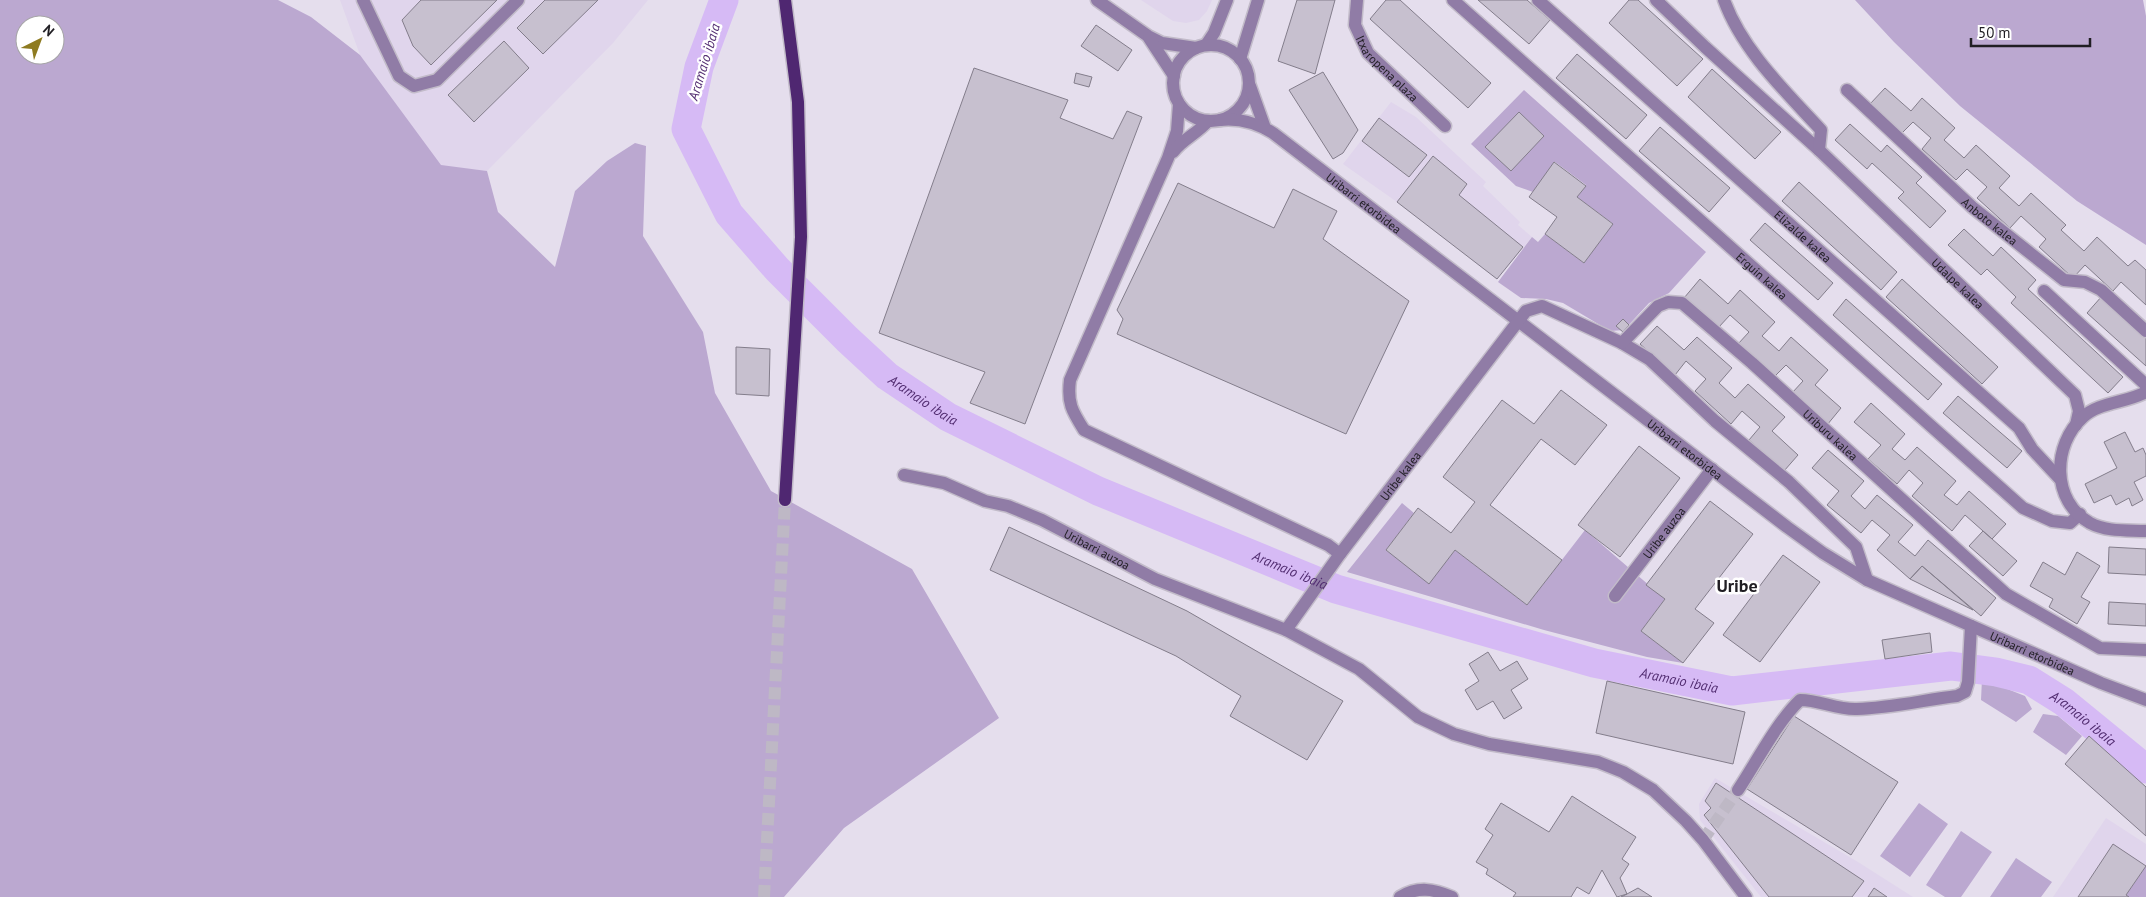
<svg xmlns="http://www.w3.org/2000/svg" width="2146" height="897" viewBox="0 0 2146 897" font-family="'PT Sans',sans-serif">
<rect width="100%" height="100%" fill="#e5deed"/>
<!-- built -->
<path fill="#e0d5ec" d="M340 0H648L613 43 487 171 441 166 360 55Z
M1141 0H1212L1207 11 1199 20 1186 23 1173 21Z
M1391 102 1416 117 1486 182 1483 186 1520 222 1518 225 1532 237 1497 279 1397 202 1343 164Z
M1715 778 1858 862 1913 897H1761L1700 820 1699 804Z
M2106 818 2146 844V897H2053Z"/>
<!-- green -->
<path fill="#bba8d0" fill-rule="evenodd" d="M0 0H278L311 17 360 55 441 165 487 171 498 212 555 267 575 191 607 161 635 143 646 146 643 236 703 332 715 393 771 491 912 569 999 718 844 828 784 897H0ZM25 25H55V55H25Z
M1855 0H2143L2146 16V245L2077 201 1960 106 1894 42Z
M1524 90 1706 252 1669 293 1649 303 1624 330 1610 331 1563 303 1546 299 1521 298 1498 282 1532 237 1538 242 1545 234 1584 263 1612 223 1577 197 1586 185 1555 162 1533 192 1516 186 1471 144Z
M1402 503 1414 513 1386 550 1429 583 1455 550 1527 605 1585 530 1665 599 1641 631 1683 663 1647 657 1544 630 1347 572Z
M1982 679 2025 696 2032 709 2016 722 1981 700Z
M2043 714 2058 716 2082 736 2066 755 2033 732Z
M1919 803 1948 824 1910 877 1880 856Z
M1961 831 1992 852 1961 897H1945L1926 885Z
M2016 858 2052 882 2041 897H1990Z
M2146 866V897H2129L2126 895Z"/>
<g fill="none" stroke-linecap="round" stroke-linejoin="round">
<!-- river -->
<path stroke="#d6baf5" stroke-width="29" id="s1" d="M724 0 699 67 686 129 729 214 777 269 847 339 887 376 948 417 1098 491 1336 589 1594 663 1732 691 1951 666 1996 672 2029 680 2064 702 2146 769"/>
</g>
<!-- building -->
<path fill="#c7c0cf" stroke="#837d8b" d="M421 0H497L431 65 413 46 402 20Z
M545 0H598L543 54 517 28Z
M1297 0H1335L1315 74 1278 61Z
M1386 0H1400L1491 83 1468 108 1370 19Z
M1478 0H1527L1550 20 1529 44Z
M1629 0H1638L1703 59 1677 86 1609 23Z
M1096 25 1132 50 1118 71 1081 46Z
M504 41 529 68 474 122 448 95Z
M1577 54 1647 115 1626 139 1556 78Z
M974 68 1068 100 1060 118 1113 139 1127 111 1142 117 1025 424 970 403 985 372 879 333Z
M1712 69 1781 132 1755 159 1688 97Z
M1323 72 1358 130 1343 153 1333 159 1289 90Z
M1076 73 1092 77 1089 87 1074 83Z
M1885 88 1911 111 1922 98 1955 128 1944 140 1964 158 1976 145 2010 176 1999 188 2019 206 2031 193 2066 225 2061 230 2084 251 2097 237 2128 266 2135 260 2146 270V305L2121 282 2113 291 2085 265 2073 278 2039 247 2046 239 2021 216 2010 228 1977 198 1987 187 1967 169 1956 180 1922 149 1931 138 1913 122 1902 133 1870 104Z
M1519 112 1544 136 1511 171 1485 147Z
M1379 118 1427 155 1409 177 1362 141Z
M1850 124 1881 152 1887 145 1922 177 1916 183 1946 211 1930 228 1898 198 1904 192 1872 163 1867 169 1835 140Z
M1660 127 1730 188 1709 212 1639 151Z
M1433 156 1467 184 1459 195 1523 247 1497 279 1397 202Z
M1554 162 1586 186 1577 197 1613 224 1584 263 1545 234 1557 217 1529 197Z
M1799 182 1897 272 1881 290 1782 201Z
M1178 183 1274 228 1293 189 1337 211 1323 239 1409 301 1346 434 1117 334 1123 319 1117 310Z
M1765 223 1833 283 1818 300 1750 240Z
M1964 229 1993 256 2001 247 2036 280 2028 289 2123 377 2108 393 2011 303 2016 297 1987 269 1981 275 1948 245Z
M1700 279 1728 304 1740 290 1775 322 1762 336 1779 351 1791 337 1828 370 1815 385 1841 408 1827 425 1792 393 1803 381 1786 365 1774 377 1738 344 1749 332 1730 315 1718 328 1684 298Z
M1902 279 1998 367 1982 384 1886 297Z
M2102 296 2146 336V366L2087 313Z
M1846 299 1942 384 1928 400 1833 315Z
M1623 319 1629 325 1623 332 1616 326Z
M1657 326 1684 350 1697 337 1732 368 1719 383 1735 398 1748 384 1785 417 1772 431 1798 455 1784 471 1749 440 1760 427 1742 411 1731 424 1695 391 1706 379 1686 361 1675 375 1640 344Z
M736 347 770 349 769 396 736 394Z
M1561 390 1607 425 1575 465 1541 439 1490 505 1562 560 1527 605 1455 550 1429 584 1386 550 1418 508 1451 533 1475 502 1443 477 1502 400 1534 424Z
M1958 396 2022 451 2007 468 1943 413Z
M1871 403 1905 434 1892 449 1905 460 1917 447 1956 481 1944 495 1957 505 1969 491 2006 524 1992 539 1965 515 1952 531 1912 496 1923 483 1909 470 1897 484 1868 459 1881 445 1854 422Z
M2125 432 2135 452 2143 448 2146 455V476L2134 482 2143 500 2132 506 2129 498 2116 505 2111 495 2094 503 2085 484 2117 468 2104 442Z
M1639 446 1680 478 1620 557 1578 525Z
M1828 450 1864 481 1851 496 1865 509 1877 495 1913 525 1898 542 1915 556 1928 540 1996 598 1981 616 1922 566 1910 579 1877 550 1890 535 1872 520 1861 533 1827 505 1839 491 1812 468Z
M1710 501 1753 534 1695 609 1714 623 1683 663 1641 631 1665 599 1646 585Z
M1009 527 1187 611 1343 701 1307 760 1230 716 1241 696 1176 656 990 570Z
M1983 531 2017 561 2003 576 1969 546Z
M2109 547 2146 549V575L2108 573Z
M2077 552 2100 566 2081 597 2090 602 2077 624 2049 607 2053 599 2030 586 2043 562 2065 575Z
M1783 555 1820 582 1760 662 1723 635Z
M1922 566 1973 610 1910 579Z
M2109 602 2146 604V626L2108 624Z
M1930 633 1932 652 1885 659 1882 640Z
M1488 652 1500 671 1517 661 1528 679 1511 690 1522 708 1504 719 1493 701 1477 710 1465 690 1479 681 1469 664Z
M1607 681 1745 712 1733 764 1596 733Z
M1794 716 1898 782 1851 855 1747 789Z
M2089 736 2146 787V836L2065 764Z
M1716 783 1864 881 1852 897H1769L1704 815 1711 808 1705 801Z
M1572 796 1636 837 1622 859 1629 864 1620 878 1627 894 1617 897 1602 870 1589 894 1577 887 1571 897H1513L1516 893 1486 874 1488 869 1476 862 1493 835 1485 829 1501 803 1549 832Z
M2113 844 2146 866 2126 895 2129 897H2078Z
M1638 888 1652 897H1621L1627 894Z
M1874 888 1887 897H1868Z"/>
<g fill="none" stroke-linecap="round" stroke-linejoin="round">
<!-- minor-tunnel -->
<path stroke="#beb8c5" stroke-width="12" stroke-dasharray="12 6" stroke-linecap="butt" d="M1703 840 1738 790"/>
<!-- major-tunnel -->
<path stroke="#beb8c5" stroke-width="12" stroke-dasharray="12 6" stroke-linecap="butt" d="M764 897 785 500"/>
<defs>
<g id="minor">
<path d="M363 0 399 76 414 86 437 80 518 0"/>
<path d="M1097 0 1148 36 1162 43 1196 48"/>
<path id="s2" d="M1357 0 1355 25 1368 53 1445 126"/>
<path id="s3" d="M1453 0 2023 508 2052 521 2070 523 2080 514"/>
<path id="s4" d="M1538 0 2019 428 2032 449 2059 478"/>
<path id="s5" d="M1656 0 1705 47 1819 150 2075 395 2079 411 2076 425"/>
<path d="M1724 0C1742 50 1785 91 1821 130L1819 150"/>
<path d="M1149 38 1174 76"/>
<path d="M1206 45 1214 33 1227 0"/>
<circle cx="1211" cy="83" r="38"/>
<path d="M1240 59 1258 0"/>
<path d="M1250 86 1265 128"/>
<path id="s6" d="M1847 90 1972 207 2064 280 2085 282 2101 290 2146 331"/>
<path d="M1179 104 1177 131 1168 158 1070 380C1067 403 1072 411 1084 430L1328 545 1340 554"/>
<path id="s7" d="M1220 120C1239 118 1257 123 1273 133L1787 527 1823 553 1867 580 2101 683 2146 700"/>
<path d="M1173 152C1183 139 1198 133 1208 121"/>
<path d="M2044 291 2146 385"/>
<path d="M1622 343 1649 359 1715 421 1789 482 1823 515 1856 547 1867 580"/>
<path d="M2146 392C2126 403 2099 402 2083 417 2052 445 2051 501 2090 523 2107 532 2127 530 2146 531"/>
<path id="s8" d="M904 475 944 483 985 501 1008 506 1042 520 1155 579 1286 630 1359 669 1418 717 1454 734 1489 744 1598 762 1623 772 1653 790 1686 821 1703 840 1746 897"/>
<path id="s9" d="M1615 596 1712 469"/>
<path id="s10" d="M1286 630 1340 554 1526 311 1542 306 1622 343 1658 306 1668 302 1682 303 1752 363 2006 594 2100 648 2146 650"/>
<path d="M1738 790C1756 763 1777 722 1800 700 1820 700 1837 710 1857 709 1890 708 1924 700 1957 696L1965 692 1968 682 1971 626"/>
<path d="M1400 897C1418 886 1434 889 1452 897"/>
</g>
<path id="major" d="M785 500 801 237 798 102 785 0"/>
</defs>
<!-- minor casing -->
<use href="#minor" stroke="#c2bbc9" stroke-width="15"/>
<!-- major casing -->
<use href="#major" stroke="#c2bbc9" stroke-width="15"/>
<!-- minor -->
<use href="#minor" stroke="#907ca6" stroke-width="12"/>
<!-- major -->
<use href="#major" stroke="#4f2771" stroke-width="12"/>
</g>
<g text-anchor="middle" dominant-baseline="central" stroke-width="5" stroke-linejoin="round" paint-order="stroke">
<!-- street labels -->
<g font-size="12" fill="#201e23" stroke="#fff">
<text stroke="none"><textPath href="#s2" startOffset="80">Itxaropena plaza</textPath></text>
<text stroke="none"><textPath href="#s7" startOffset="170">Uribarri etorbidea</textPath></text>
<text stroke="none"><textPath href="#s6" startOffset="194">Anboto kalea</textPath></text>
<text stroke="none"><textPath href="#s4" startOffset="355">Elizalde kalea</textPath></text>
<text stroke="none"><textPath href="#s3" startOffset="414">Erguin kalea</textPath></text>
<text stroke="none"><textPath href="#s5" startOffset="414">Udalpe kalea</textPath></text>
<text stroke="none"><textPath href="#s10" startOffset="779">Uriburu kalea</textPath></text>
<text stroke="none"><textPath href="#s7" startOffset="575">Uribarri etorbidea</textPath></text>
<text stroke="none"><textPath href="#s10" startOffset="192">Uribe kalea</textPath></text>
<text stroke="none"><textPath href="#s9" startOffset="80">Uribe auzoa</textPath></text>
<text stroke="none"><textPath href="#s8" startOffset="208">Uribarri auzoa</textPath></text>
<text stroke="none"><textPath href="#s7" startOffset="980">Uribarri etorbidea</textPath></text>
</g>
<!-- water labels -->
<g font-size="14" font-style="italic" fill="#522d71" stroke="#fff">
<text transform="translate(704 62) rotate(-73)">Aramaio ibaia</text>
<text stroke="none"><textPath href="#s1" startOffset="500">Aramaio ibaia</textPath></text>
<text stroke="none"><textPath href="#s1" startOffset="905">Aramaio ibaia</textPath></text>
<text stroke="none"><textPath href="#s1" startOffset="1310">Aramaio ibaia</textPath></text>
<text stroke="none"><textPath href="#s1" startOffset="1730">Aramaio ibaia</textPath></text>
</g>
<!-- district labels -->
<g font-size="18" font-weight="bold" fill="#201e23" stroke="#fff">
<text x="1737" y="585">Uribe</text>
</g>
</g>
<!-- north arrow -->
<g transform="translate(40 40) rotate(42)"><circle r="24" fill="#ffffff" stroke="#a6a5a7"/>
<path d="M0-4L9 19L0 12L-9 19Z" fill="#8e7b21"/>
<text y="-8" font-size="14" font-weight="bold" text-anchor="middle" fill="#201e23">N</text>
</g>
<!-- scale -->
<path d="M1971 38v8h119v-8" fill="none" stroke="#201e23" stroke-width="2.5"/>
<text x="1978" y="38" font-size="15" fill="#201e23" stroke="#ffffff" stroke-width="4" paint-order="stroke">50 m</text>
</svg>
